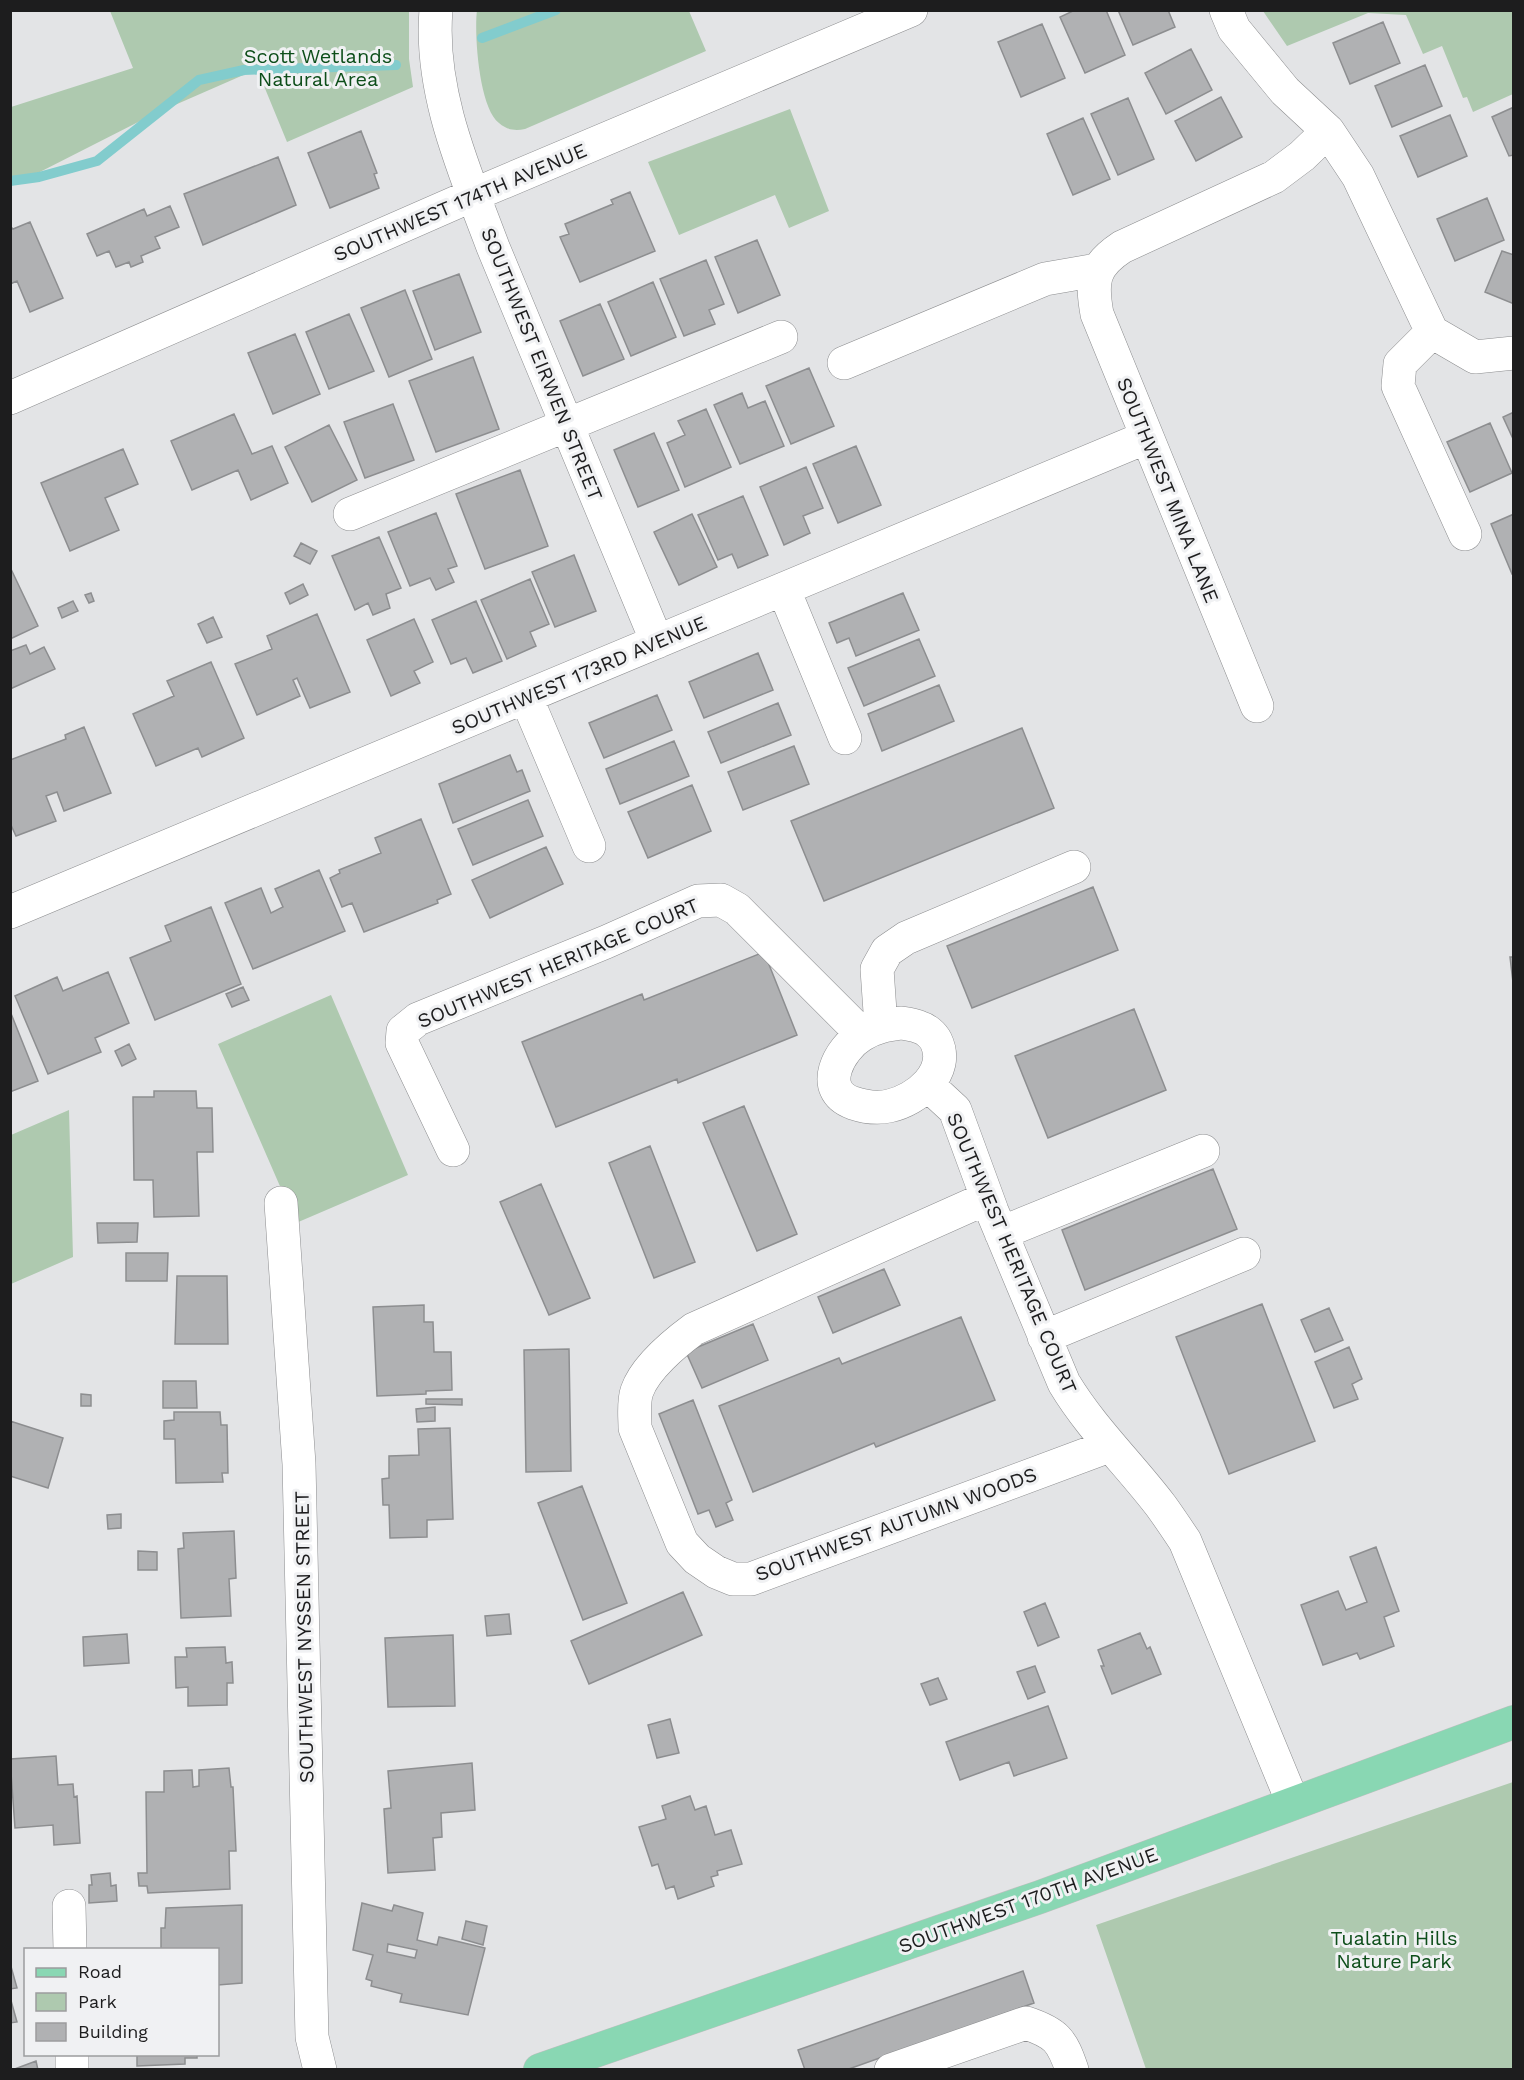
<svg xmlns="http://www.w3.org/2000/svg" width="1524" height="2080" viewBox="0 0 1524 2080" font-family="'Work Sans',sans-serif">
<rect width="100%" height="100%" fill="#e3e4e6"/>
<!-- green -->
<path fill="#aec9af" d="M477 10 689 11 706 51 525 129C515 131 507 130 499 123 479 108 474 34 477 10Z
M110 11H409V59L413 87 287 142 257 69 152 115 32 176 11 184V107L133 68Z
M1263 11H1513V94L1473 112 1467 97 1463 98 1442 46 1423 54 1406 15 1368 13 1287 46Z
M790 109 829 211 789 228 775 195 679 235 648 162Z
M331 995 408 1175 296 1223 218 1044Z
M69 1110 73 1257 11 1284V1135Z
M1513 1782V2069H1146L1096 1925Z"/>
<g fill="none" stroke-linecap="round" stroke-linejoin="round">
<!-- stream -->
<path stroke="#82cccd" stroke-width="10" d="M482 38 556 10
M10 181 39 177 97 161 199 80 244 70 396 65"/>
</g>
<!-- building -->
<path fill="#b0b1b3" stroke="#8d8e90" stroke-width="1.5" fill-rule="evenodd" d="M1075 10H1106L1125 55 1085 73 1060 17Z
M1118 10H1168L1175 27 1133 45Z
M1383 22 1400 63 1350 84 1333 43Z
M1042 24 1065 78 1021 97 998 42Z
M1191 49 1212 90 1166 114 1145 73Z
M1425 65 1442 106 1392 127 1375 86Z
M1221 97 1242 137 1196 161 1175 121Z
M1128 98 1154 159 1118 175 1091 114Z
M1514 107V155L1509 156 1492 117Z
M1450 115 1467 156 1418 177 1400 136Z
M1083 118 1110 179 1073 195 1047 134Z
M361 131 377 173 374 174 379 188 330 208 308 153Z
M278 157 296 205 203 245 184 194Z
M630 192 655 251 580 282 560 237 569 234 565 224 613 204 611 200Z
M1487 198 1504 240 1455 261 1437 219Z
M170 206 179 227 155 237 160 248 141 256 143 262 131 267 129 262 116 267 109 251 97 256 87 234 144 209 147 216Z
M30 222 63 298 30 312 17 281 10 284V226L13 229Z
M757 240 780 295 738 313 715 257Z
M1502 251 1514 255V304L1485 292Z
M706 260 724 304 709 310 715 324 684 336 660 279Z
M459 274 481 332 435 350 413 291Z
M653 282 676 337 631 356 608 302Z
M405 290 432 359 389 377 361 308Z
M600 304 624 359 583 376 560 321Z
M349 314 374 371 329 389 306 332Z
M295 334 320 394 273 414 248 353Z
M473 357 499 429 436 452 409 381Z
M809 368 834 426 791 444 766 386Z
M742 393 748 408 765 401 784 446 740 464 714 405Z
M393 404 414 460 365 478 344 422Z
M706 409 731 467 685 487 667 443 685 435 678 421Z
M1514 412V441L1503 417Z
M234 414 252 454 272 446 288 483 251 500 238 470 192 490 171 441Z
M1490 423 1512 473 1470 492 1447 442Z
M329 425 357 480 312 502 285 447Z
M654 433 679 490 638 507 614 450Z
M856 446 881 505 838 523 813 464Z
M123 449 138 484 105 498 119 530 70 551 41 483Z
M806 467 823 508 803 516 810 533 784 545 760 487Z
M520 470 548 546 485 569 456 494Z
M743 496 768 555 738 568 732 554 718 560 698 515Z
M436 513 457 566 448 569 454 582 436 590 430 578 410 586 388 532Z
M692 514 717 567 679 585 654 532Z
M1514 514V573L1512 574 1491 524Z
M379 537 401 588 386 594 390 608 373 615 368 603 355 610 332 556Z
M301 543 317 551 310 564 294 556Z
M574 555 596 611 555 627 532 572Z
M10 567 38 626 10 639Z
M530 579 549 624 530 632 536 646 507 659 481 600Z
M303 584 308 595 290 604 285 593Z
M91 593 94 601 89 603 85 595Z
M903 593 919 630 856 656 849 638 837 643 829 623Z
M73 601 78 611 62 618 58 608Z
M476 601 502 661 473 673 466 658 451 664 432 620Z
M317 614 350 692 310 708 297 678 293 680 300 696 257 715 235 664 272 649 267 636Z
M213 617 222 637 207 643 198 624Z
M414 619 433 662 414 671 420 683 391 696 367 640Z
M919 639 935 676 864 706 848 668Z
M26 645 30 654 44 647 55 669 10 689V651Z
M758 653 773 690 704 718 689 682Z
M211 662 244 738 202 757 198 748 156 766 133 714 174 696 167 681Z
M939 685 954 721 882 751 868 714Z
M657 695 672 730 604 758 589 723Z
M778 703 791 735 721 763 708 732Z
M84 727 111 793 64 811 57 792 46 796 56 821 16 836 10 823V760L66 739 65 735Z
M1022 728 1054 808 824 901 791 821Z
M674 741 689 776 620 804 606 769Z
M794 746 809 784 743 810 728 772Z
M510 755 517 772 522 770 530 791 453 823 439 784Z
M692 785 711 831 648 858 628 812Z
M528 800 543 836 473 865 458 829Z
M421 819 451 894 437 900 438 903 364 932 352 903 342 907 330 878 340 873 339 870 381 853 375 838Z
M546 847 563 884 490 918 472 880Z
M319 870 345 931 253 969 225 903 261 888 271 913 283 907 275 889Z
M1093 887 1118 950 972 1008 947 946Z
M211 907 241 984 155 1020 130 958 171 941 165 926Z
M764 952 797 1035 678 1083 677 1079 556 1127 522 1042 642 994 644 1000Z
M1510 957H1514V991Z
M108 972 129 1023 95 1038 101 1052 48 1074 15 996 57 977 63 991Z
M243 987 249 1000 232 1007 226 994Z
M1134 1009 1166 1090 1048 1138 1015 1056Z
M10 1011 38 1081 10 1092Z
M129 1044 136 1059 122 1066 115 1051Z
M154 1091H196L197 1108H212L213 1152H197L199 1216 154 1217 153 1180H134L133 1097H154Z
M744 1106 797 1234 757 1251 703 1123Z
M650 1146 695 1262 654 1278 609 1163Z
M1213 1169 1237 1229 1085 1290 1062 1230Z
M541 1184 590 1298 549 1315 500 1202Z
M97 1223H138L137 1242 98 1243Z
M126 1253H168L167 1281H126Z
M884 1269 900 1305 833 1333 818 1297Z
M177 1276H227L228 1344H175Z
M1262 1304 1315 1441 1229 1474 1176 1337Z
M424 1305V1322H433L434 1352H451L452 1390 426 1391V1394L377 1396 373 1307Z
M1329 1308 1343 1340 1315 1352 1301 1320Z
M961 1317 995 1400 876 1447 874 1443 753 1492 719 1406 839 1358 842 1364Z
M753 1324 768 1360 702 1388 686 1352Z
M1349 1347 1362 1379 1352 1384 1358 1399 1334 1408 1315 1362Z
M569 1349 571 1471 526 1472 524 1350Z
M163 1381H196L197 1408H163Z
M81 1394 91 1395V1406H81Z
M426 1399H462V1405L426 1404Z
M693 1400 732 1500 726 1503 733 1520 716 1527 709 1510 698 1514 659 1414Z
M435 1407V1421L417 1422 416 1409Z
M174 1412H220L221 1425H227L228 1473H222L223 1482 176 1483 175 1439H164V1421L174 1420Z
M10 1421 63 1438 48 1488 10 1476Z
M450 1428 453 1519 427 1520V1537L390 1538 389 1505H383L382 1479 389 1478V1456L419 1455 418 1429Z
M582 1486 627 1603 583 1620 538 1503Z
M121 1514V1528L108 1529 107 1515Z
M234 1531 236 1578 229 1579 231 1616 181 1618 178 1549 184 1548 183 1533Z
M1376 1547 1399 1611 1384 1617 1394 1646 1360 1659 1357 1653 1323 1665 1301 1605 1338 1591 1346 1610 1367 1602 1350 1557Z
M138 1551 157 1552V1570H138Z
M683 1592 702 1635 589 1684 571 1641Z
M1045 1603 1059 1637 1038 1646 1024 1612Z
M509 1614 511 1634 487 1636 485 1616Z
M1140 1633 1147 1649 1150 1647 1161 1674 1112 1694 1101 1666H1104L1098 1650Z
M127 1634 129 1663 84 1666 83 1637Z
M453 1635 455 1706 388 1707 385 1638Z
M225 1647 226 1663 232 1662 233 1683H227V1705L188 1706V1687L176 1688 175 1657H187L186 1648Z
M1035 1666 1045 1692 1028 1699 1017 1672Z
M938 1678 947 1699 930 1705 921 1684Z
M1048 1706 1067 1758 1014 1776 1009 1762 960 1780 946 1742Z
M670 1719 679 1753 657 1758 648 1725Z
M56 1756 58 1785 73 1784 74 1797 77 1796 80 1843 54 1845 53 1825 15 1828 10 1759Z
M472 1763 475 1810 441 1813 442 1837 433 1838 435 1870 388 1873 384 1809 391 1808 388 1771Z
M229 1768 231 1787H233L236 1851H229L230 1889 148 1893 147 1886H139L138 1873H147L146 1792H164V1771L192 1770 193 1787 199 1786V1770Z
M690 1796 695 1810 706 1806 715 1835 731 1830 742 1864 717 1871 718 1875 711 1877 714 1886 678 1899 674 1886 666 1889 658 1864 652 1866 639 1827 666 1819 662 1806Z
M110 1873 111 1886 116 1885 117 1901 89 1903V1885H92L91 1875Z
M362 1903 392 1911 394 1905 423 1913 417 1940 437 1945 439 1937 485 1948 468 2015 400 2002 402 1994 371 1986 372 1981 366 1979 373 1955 353 1950ZM388 1944 417 1950 415 1958 387 1952Z
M242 1905V1983L218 1985V1950H161V1928H165L166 1908Z
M466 1921 487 1926 483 1945 462 1939Z
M10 1963 17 1988 10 1989Z
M1023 1971 1034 2003 846 2070H805L798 2050Z
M10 1997 17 2022 10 2023Z
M137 2054H197V2058H185V2064L137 2066Z
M36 2061 38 2070H12Z"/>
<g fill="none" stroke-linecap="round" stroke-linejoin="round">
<defs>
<path id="minor" d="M436 10C429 92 465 172 493 247L657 642
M1226 10 1234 29 1285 91 1328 131 1358 176 1432 332 1475 357 1514 353
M1432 332 1400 364 1398 386 1465 534
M844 363 1045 279 1097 270
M10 398 473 195 911 10
M350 514 781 337
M784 590 845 738
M526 697 589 846
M1257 706 1097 314C1091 281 1093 266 1122 247L1274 177 1302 156 1328 131
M10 912 1147 437
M901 1023C907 1024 914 1025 919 1027 926 1029 933 1035 936 1041 951 1072 917 1100 889 1106 876 1109 865 1107 853 1103 817 1090 839 1049 862 1035 874 1027 887 1025 901 1023Z
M881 1026 877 969 887 951 906 938 1074 867
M928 1085 955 1110 992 1211 1064 1383C1091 1428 1129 1464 1161 1506 1169 1517 1177 1529 1185 1541L1293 1803
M453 1150 402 1043 403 1031 418 1019 606 942 698 901 721 900 737 909 862 1034
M987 1198 694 1329C675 1343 645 1368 637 1391 633 1402 635 1417 635 1428L682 1543 697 1559 716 1572 733 1579H751L1109 1446
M281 1203 299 1464 312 2037 320 2070
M1001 1233 1203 1151
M1044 1337 1244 1254
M69 1906 70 1950
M72 2054V2070
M891 2070 1026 2023C1056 2033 1062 2040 1072 2070"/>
<path id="major" d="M540 2070 1040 1897 1514 1722"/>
</defs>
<!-- minor casing -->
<use href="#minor" stroke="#8c8d8f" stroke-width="34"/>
<!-- major casing -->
<use href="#major" stroke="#c0c0c0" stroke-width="34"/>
<!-- minor -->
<use href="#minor" stroke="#fff" stroke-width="33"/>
<!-- major -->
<use href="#major" stroke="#89d7b3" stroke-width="33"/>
</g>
<g text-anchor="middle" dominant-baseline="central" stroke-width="6" stroke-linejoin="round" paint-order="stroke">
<!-- park labels -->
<g font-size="20" fill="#0d4e1a" stroke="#f0f1f3">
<text x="318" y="56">Scott Wetlands<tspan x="318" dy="23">Natural Area</tspan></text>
<text x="1394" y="1938">Tualatin Hills<tspan x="1394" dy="23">Nature Park</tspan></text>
</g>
<!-- street labels -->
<g font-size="20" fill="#1d1d1e" stroke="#f0f1f3">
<text transform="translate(460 202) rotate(-23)">SOUTHWEST 174TH AVENUE</text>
<text transform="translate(542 364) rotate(68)">SOUTHWEST EIRWEN STREET</text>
<text transform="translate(1168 490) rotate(68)">SOUTHWEST MINA LANE</text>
<text transform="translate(579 675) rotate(-23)">SOUTHWEST 173RD AVENUE</text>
<text transform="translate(558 963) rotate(-23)">SOUTHWEST HERITAGE COURT</text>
<text transform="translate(1012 1253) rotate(67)">SOUTHWEST HERITAGE COURT</text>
<text transform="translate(896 1524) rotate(-20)">SOUTHWEST AUTUMN WOODS</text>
<text transform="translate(304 1637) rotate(-91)">SOUTHWEST NYSSEN STREET</text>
<text transform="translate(1028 1900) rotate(-20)">SOUTHWEST 170TH AVENUE</text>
</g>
</g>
<!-- border -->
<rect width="1524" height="2080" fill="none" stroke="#1d1d1e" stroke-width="24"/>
<!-- legend -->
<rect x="24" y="1948" width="195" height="108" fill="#f0f1f3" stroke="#9c9c9e" stroke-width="1.5"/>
<rect x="36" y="1968" width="30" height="9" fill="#89d7b3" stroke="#9c9c9e" stroke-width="1.5"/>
<text x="78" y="1978" font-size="18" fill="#1d1d1e">Road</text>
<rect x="36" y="1993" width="30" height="18" fill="#aec9af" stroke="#9c9c9e" stroke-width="1.5"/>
<text x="78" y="2008" font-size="18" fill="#1d1d1e">Park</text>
<rect x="36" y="2023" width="30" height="18" fill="#b0b1b3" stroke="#9c9c9e" stroke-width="1.5"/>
<text x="78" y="2038" font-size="18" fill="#1d1d1e">Building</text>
</svg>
